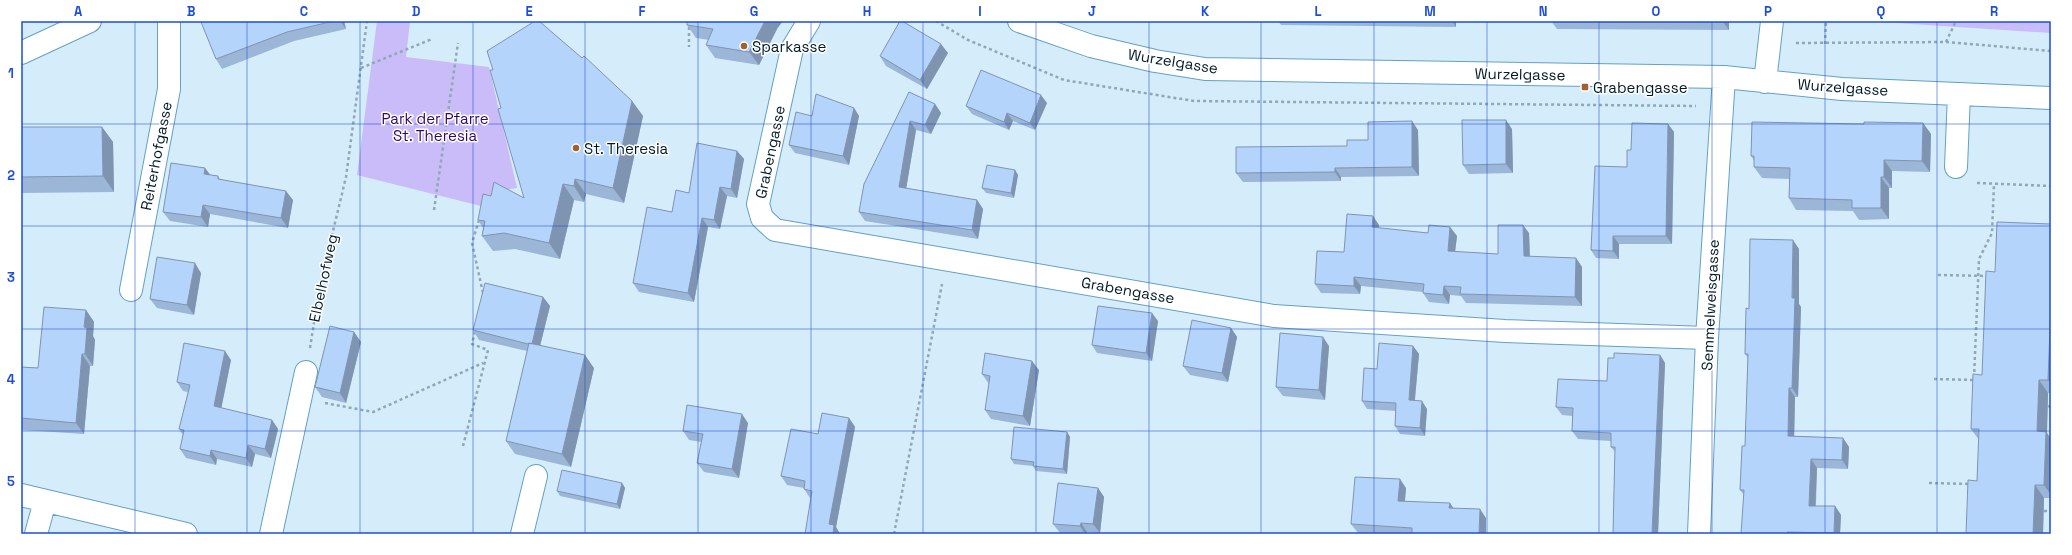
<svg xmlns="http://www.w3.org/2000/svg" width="2072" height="555" viewBox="0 0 2072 555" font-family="'Space Grotesk',sans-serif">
<rect width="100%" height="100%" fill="#d5edfb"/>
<!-- green -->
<path fill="#c9bcf9" d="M377 21H410L406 57 489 67 517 188 497 191 489 208 357 175Z
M1866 21H2051V33Z"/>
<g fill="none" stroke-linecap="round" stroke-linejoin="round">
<defs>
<path id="minor" d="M809 21 792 49 758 204 762 218 775 230 1274 316 1505 331 1707 338
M1019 21 1091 46 1155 61 1205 69 1724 77 1842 89 2051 98
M1765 82 1772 21
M1956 167 1959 94
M131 290 169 89V21
M21 495 186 534
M36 534 45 501
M271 534 306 372
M522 534 536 476
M1699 534 1707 338 1724 77"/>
<path id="major" d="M21 53 90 21"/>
</defs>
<!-- minor casing -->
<use href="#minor" stroke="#65a0c2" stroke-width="24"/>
<!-- major casing -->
<use href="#major" stroke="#65a0c2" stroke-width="24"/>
<!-- path -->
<path stroke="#90a8b6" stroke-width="2.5" stroke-dasharray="3 3" stroke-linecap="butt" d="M689 21V47
M936 21 968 40 1064 80 1194 101 1696 106
M1946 42 1956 21
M1796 43 1946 42 2051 51
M1825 44 1826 21
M361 68 432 39
M1977 183 2051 186
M434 210 458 43
M479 220 472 243 483 293
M1938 275 1988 276
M310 348 320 285 346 177 367 21
M1974 378 1979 259 1992 233 1994 184
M1934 379 1975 380
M325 403 373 412 483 363
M2048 406 2051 407
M463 446 488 350 472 344 475 331
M1929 483 1971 484
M2044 511H2051
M894 534 942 284"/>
<!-- minor -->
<use href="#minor" stroke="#fff" stroke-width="22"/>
<!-- major -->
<use href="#major" stroke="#fff" stroke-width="22"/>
</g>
<!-- wall -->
<path fill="#9cb6d8" d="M205 21H344L346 29 294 41 222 69 216 59Z
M1278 21H1456V27L1281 25Z
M1551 21H1729V30L1557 29Z
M687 25 777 29 759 65 715 58 706 45 709 40 696 38Z
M948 53 927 89 886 66 880 56Z
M909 92 935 104 941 113 931 134 916 130 906 188 977 200 983 209 978 239 865 221 859 212Z
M632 101 643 116 624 203 586 194 584 202 574 200 560 259 515 249 493 251 482 236 483 228 478 220 491 196 524 198Z
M1047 103 1035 130 1013 121 1009 130 972 114 966 106Z
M854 108 859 116 849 165 795 153 789 145Z
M1923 123 1931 134 1930 172 1892 171V188H1889V219L1859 220 1853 211 1796 210 1789 198V179L1762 178 1754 167V160L1751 156 1864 124Z
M1668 124 1674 132 1672 244H1619V259L1596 258 1591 250 1627 167 1631 150Z
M21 127H102L113 142 114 192 21 193Z
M1512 129 1513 173 1469 174 1463 165Z
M1418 130 1419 176 1341 177V181L1243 182 1236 173 1347 146 1368 140Z
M737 151 744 159 737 198 727 196 720 229 708 227 694 302 639 292 633 283 672 212Z
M1015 170 1018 175 1014 198 986 193 982 188Z
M210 175 218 176 220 179 293 200 288 228 210 214 208 227 170 221 163 212Z
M2051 224V393H2048L2047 433 2051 439V498H2044L2043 534H1966L1977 481 1979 440 1971 429 1982 375 1995 272Z
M1379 225V228L1428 233 1450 227 1457 236 1455 252 1498 254 1529 233 1530 257 1576 258 1582 267V306L1466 303 1461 296 1450 295 1449 304 1429 302 1423 293V292L1361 286 1360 294 1321 293 1315 284 1344 252Z
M1799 249V304L1801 307 1798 397H1795L1794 436 1843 438 1849 447 1848 469 1817 468 1816 506H1835L1841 515 1840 534H1741L1744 495 1740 490 1745 446 1748 358 1745 354 1749 309Z
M201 273 194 315 157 308 150 299Z
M543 297 550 306 540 346 594 368 571 467 515 454 506 441 527 351 479 340 473 330Z
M86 310 94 322 93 336 95 340 93 366H90L84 434 21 430V367L38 368Z
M1158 321 1152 361 1097 353 1092 345Z
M1231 328 1237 337 1228 382 1190 375 1183 366Z
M354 332 361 342 346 403 322 397 315 387Z
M1329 346 1325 400 1283 396 1276 387Z
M1413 346 1419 354 1415 400 1427 409 1425 436 1400 434 1395 426 1396 411 1367 409 1362 401 1377 369Z
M1660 355 1665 363 1658 534H1613L1615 452 1611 447V441L1578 439 1572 431 1573 416 1562 415 1556 407 1607 381 1614 358Z
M231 360 221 408 272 420 278 429 271 458 255 454 252 467 217 459 216 465 186 458 180 449 183 435 179 429 188 392 183 391 177 382Z
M1039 370 1030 426 991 419 985 410 989 384 982 374Z
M849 418 855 427 836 527 840 534H805L811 498H810L804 489V488L787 485 781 476 818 434Z
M748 423 739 478 704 472 697 463 701 442 689 440 683 431Z
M1067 432 1070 437 1067 474 1036 471 1033 466 1014 464 1011 459Z
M622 483 625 488 620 509 560 496 557 491Z
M1098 488 1104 497 1100 533 1087 532V534H1070L1060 533 1053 524Z
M1406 488 1405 501 1453 508 1486 518V534H1370L1358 533 1351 524Z"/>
<!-- shaded-wall -->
<path fill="#7f94b0" d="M340 21H344L346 29Z
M765 21H783L777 29 759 65 749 52Z
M1452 21H1456V27Z
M1723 21H1729V30L1723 22Z
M941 44 948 53 927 89 920 80Z
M1041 95 1047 103 1035 130 1030 123Z
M632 101 643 116 624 203 613 188Z
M935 104 941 113 931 134 925 125Z
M854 108 859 116 849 165 843 156Z
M1007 113 1013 121 1009 130 1004 122Z
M1506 120 1512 129 1513 173 1506 164Z
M910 121 916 130 905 196 899 187Z
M1412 121 1418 130 1419 176 1412 167Z
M1923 123 1931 134 1930 172 1922 161Z
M1668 124 1674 132 1672 244 1666 236Z
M102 127 113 142 114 192 103 176Z
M737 151 744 159 737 198 731 189Z
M1884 160 1892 171V188L1884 177Z
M205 168 212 177 204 174Z
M1335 168 1341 177V181L1335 172Z
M1015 170 1018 175 1014 198 1011 193Z
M1881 177 1889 188V219L1881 208Z
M575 179 586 194 584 202 574 186Z
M563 184 574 200 560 259 549 243Z
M720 187 727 196 720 229 714 220Z
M286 191 293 200 288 228 281 218Z
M977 200 983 209 978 239 972 230Z
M203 205 210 214 208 227 201 217Z
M1373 216 1379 225 1378 236 1372 227Z
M702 218 708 227 694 302 688 293Z
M1523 225 1529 233 1530 265 1524 256Z
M1450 227 1457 236 1454 260 1448 251Z
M1613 236 1619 244V259L1613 251Z
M1793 240 1799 249V304L1801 307 1798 397 1792 388Z
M1576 258 1582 267V306L1575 297Z
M195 263 201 273 194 315 187 305Z
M1354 277 1361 286 1360 294 1354 286Z
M1444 286 1450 295 1449 304 1443 295Z
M543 297 550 306 538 354 532 345Z
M2051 302V385L2048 380Z
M86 310 94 322 93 336 95 340 93 366 85 354 84 327Z
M1152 313 1158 321 1152 361 1146 353Z
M1231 328 1237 337 1228 382 1222 373Z
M354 332 361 342 346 403 340 393Z
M1323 337 1329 346 1325 400 1319 390Z
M1413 346 1419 354 1414 408 1409 400Z
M225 351 231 360 220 415 214 406Z
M82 354 90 366 84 434 76 423Z
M585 355 594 368 571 467 562 454Z
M1660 355 1665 363 1658 534H1652Z
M1032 361 1039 370 1030 426 1023 416Z
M2039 380 2048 393 2047 433 2051 439V495L2044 485 2037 431Z
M1789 388 1795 397 1794 445 1788 436Z
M1422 401 1427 409 1425 436 1420 428Z
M742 414 748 423 739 478 732 469Z
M849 418 855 427 836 527 840 534H833L829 524Z
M272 420 278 429 271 458 265 449Z
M1067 432 1070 437 1067 474 1063 469Z
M1843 438 1849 447 1848 469 1842 460Z
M248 445 255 454 252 467 246 458Z
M211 450 217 459 216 465 210 456Z
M1811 459 1817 468 1815 514 1809 506Z
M1400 479 1406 488 1404 510 1398 501Z
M622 483 625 488 620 509 617 504Z
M2035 485 2044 498 2043 534H2033Z
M1098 488 1104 497 1100 533 1093 524Z
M1450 503 1456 512 1449 508Z
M1835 506 1841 515 1840 534H1835L1834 533Z
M1480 509 1486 518V534H1479Z
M1081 523 1087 532V534H1085L1080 526Z"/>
<!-- building -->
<path fill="#b5d4fb" stroke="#7f94b0" d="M205 21H334L287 32 216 59 201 22Z
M535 21H539L582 58 584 56 632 101 613 188 575 179 574 186 563 184 549 243 504 233 482 236 485 221 478 220 483 194 491 196 494 182 524 198 498 109 501 108 490 70H493L487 51Z
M687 21H765L749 52 706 45 713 29 687 25Z
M900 21H902L941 44 920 80 880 56Z
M1617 21H1723V22Z
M981 70 1041 95 1030 123 1007 113 1004 122 966 106Z
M909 92 935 104 925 125 910 121 899 187 977 200 972 230 859 212 864 184Z
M816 94 854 108 843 156 789 145 796 112 812 116Z
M1462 120H1506V164L1463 165Z
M1412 121V167L1335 168V172L1236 173V147L1347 146V140H1368V122Z
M1752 122 1864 124V122L1923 123 1922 161 1884 160V177H1881V208H1852V200L1789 198 1790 168 1754 167V156H1751Z
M1632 123 1668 124 1666 236H1613V251L1591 250 1595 166 1627 167V150H1631Z
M21 127H102L103 176 21 177Z
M697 143 737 151 731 189 720 187 714 220 702 218 688 293 633 283 647 207 672 212 676 190 689 193Z
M171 163 205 168 204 174 218 176V179L286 191 281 218 203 205 201 217 163 212Z
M987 165 1015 170 1011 193 982 188Z
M1347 214 1373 216 1372 227 1428 233 1429 225 1450 227 1448 251 1498 254V225H1523L1524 256 1576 258 1575 297 1460 294 1461 287 1444 286 1443 295 1423 293 1424 284 1354 277V286L1315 284 1317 251 1344 252Z
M1997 222 2051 224V302L2048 380H2039L2037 431 2046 432 2044 485H2035L2033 534H1966L1968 480 1977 481 1979 429H1971L1973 374 1982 375 1986 271 1995 272Z
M1750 239 1793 240 1792 298H1795L1792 388H1789L1788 436 1843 438 1842 460 1811 459 1809 506H1835L1834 533 1787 532V534H1741L1744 490H1740L1742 446H1745L1748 354H1745L1746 308 1749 309Z
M157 257 195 263 187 305 150 299Z
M485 283 543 297 532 344 529 343 528 344 473 330Z
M1098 306 1152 313 1146 353 1092 345Z
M44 307 86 310 84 327 87 328 85 354H82L76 423 21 418V367L38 368Z
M1192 320 1231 328 1222 373 1183 366Z
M330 326 354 332 340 393 315 387Z
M1280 333 1323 337 1319 390 1276 387Z
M184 343 225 351 214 406 272 420 265 449 248 445 246 458 211 450 210 456 180 449 184 430 179 429 190 385 177 382Z
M529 343 585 355 562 454 506 441Z
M1379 343 1413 346 1409 400 1422 401 1420 428 1395 426 1396 403 1362 401 1364 368 1377 369Z
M985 353 1032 361 1023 416 985 410 990 376 982 374Z
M1614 353 1660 355 1652 534H1613L1615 447H1611V433L1572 431 1573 408 1556 407 1558 379 1607 381 1608 358H1614Z
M687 405 742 414 732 469 697 463 703 434 683 431Z
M822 413 849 418 829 524 834 525 833 534H805L812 491 804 489 805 481 781 476 791 429 818 434Z
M1014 427 1067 432 1063 469 1033 466 1034 462 1011 459Z
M562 470 622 483 617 504 557 491Z
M1355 477 1400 479 1398 501 1450 503 1449 508 1480 509 1479 534H1412V528L1351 524Z
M1058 483 1098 488 1093 524 1081 523 1080 526 1053 524Z"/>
<!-- grid -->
<path fill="none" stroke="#1d4ed8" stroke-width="1" stroke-opacity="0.55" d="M135 21V534M247 21V534M360 21V534M473 21V534M585 21V534M698 21V534M811 21V534M923 21V534M1036 21V534M1149 21V534M1261 21V534M1374 21V534M1487 21V534M1599 21V534M1712 21V534M1825 21V534M1937 21V534M21 124H2051M21 226H2051M21 329H2051M21 431H2051"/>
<!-- markers -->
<g fill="#a3602f" stroke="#fff" stroke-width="1.5">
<circle cx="744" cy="46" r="4"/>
<rect x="1581" y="83" width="8" height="8" rx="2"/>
<circle cx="576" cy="148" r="4"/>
</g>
<g text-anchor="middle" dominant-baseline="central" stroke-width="3" stroke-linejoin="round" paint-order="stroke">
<!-- poi labels -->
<g font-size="15" fill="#021a26" stroke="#fff" text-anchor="start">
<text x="752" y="46">Sparkasse</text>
<text x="1593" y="87">Grabengasse</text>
<text x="584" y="148">St. Theresia</text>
</g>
<!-- street labels -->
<g font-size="15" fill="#021a26" stroke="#fff">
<text transform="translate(1173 61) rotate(9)">Wurzelgasse</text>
<text transform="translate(1520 74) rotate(1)">Wurzelgasse</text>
<text transform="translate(1843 87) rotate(4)">Wurzelgasse</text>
<text transform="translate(770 152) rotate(-78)">Grabengasse</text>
<text transform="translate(156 156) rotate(-79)">Reiterhofgasse</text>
<text transform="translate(323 278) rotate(-78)">Elbelhofweg</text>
<text transform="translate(1128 290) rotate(10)">Grabengasse</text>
<text transform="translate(1710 305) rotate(-87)">Semmelweisgasse</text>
</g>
<!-- park labels -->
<g font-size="15" fill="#310a66" stroke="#fff">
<text x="435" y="118">Park der Pfarre<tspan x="435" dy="17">St. Theresia</tspan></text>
</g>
</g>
<!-- border -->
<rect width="2072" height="555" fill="none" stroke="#ffffff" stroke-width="44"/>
<rect x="22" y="22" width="2028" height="511" fill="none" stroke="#1d4ed8" stroke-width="1.5"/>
<g font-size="13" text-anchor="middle" font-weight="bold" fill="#1d4ed8">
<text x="78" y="16">A</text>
<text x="191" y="16">B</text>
<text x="304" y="16">C</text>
<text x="416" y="16">D</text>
<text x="529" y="16">E</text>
<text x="642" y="16">F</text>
<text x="754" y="16">G</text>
<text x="867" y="16">H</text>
<text x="980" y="16">I</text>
<text x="1092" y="16">J</text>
<text x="1205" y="16">K</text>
<text x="1318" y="16">L</text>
<text x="1430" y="16">M</text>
<text x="1543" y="16">N</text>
<text x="1656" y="16">O</text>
<text x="1768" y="16">P</text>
<text x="1881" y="16">Q</text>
<text x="1994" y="16">R</text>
<text x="11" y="78">1</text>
<text x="11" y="180">2</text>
<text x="11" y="282">3</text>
<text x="11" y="384">4</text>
<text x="11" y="486">5</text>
</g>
</svg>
